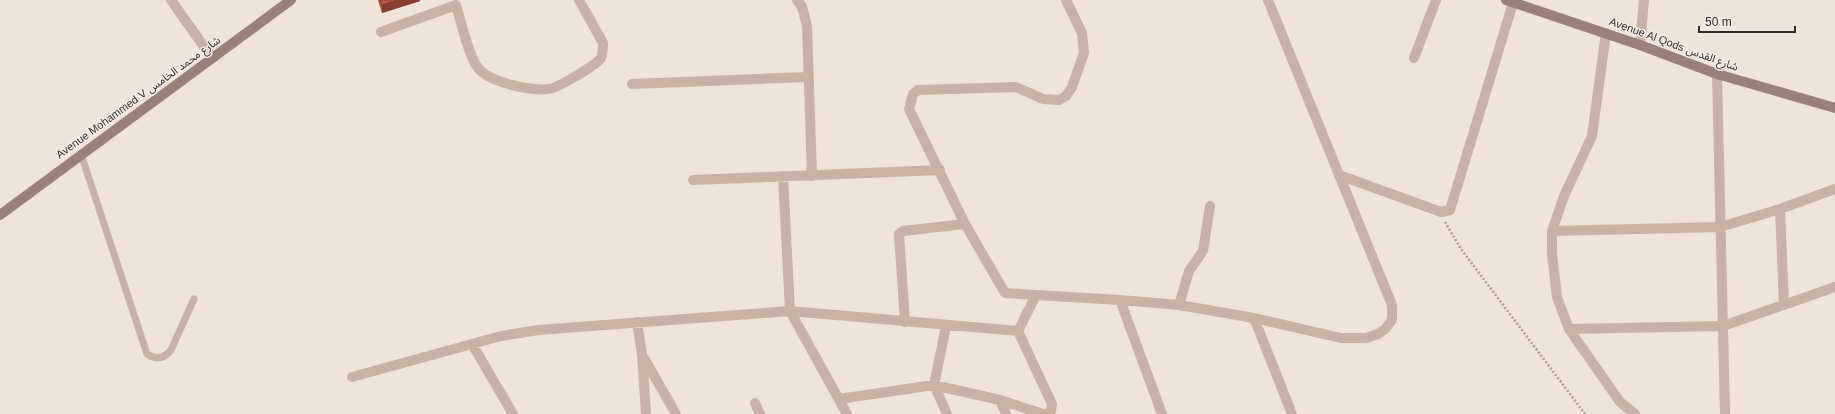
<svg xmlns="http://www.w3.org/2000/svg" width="1835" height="414" viewBox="0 0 1835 414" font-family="Arial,'Noto Sans Arabic',sans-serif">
<rect width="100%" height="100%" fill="#f0e3d8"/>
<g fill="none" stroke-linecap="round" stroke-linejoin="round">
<!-- path -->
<path stroke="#b39b90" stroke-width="2.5" stroke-dasharray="2 2" stroke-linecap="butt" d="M1445 222 1461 249 1585 414"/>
<!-- lane -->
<path stroke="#c7b2a5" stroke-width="7" d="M81 154 147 354C156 360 164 359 171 350L194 299"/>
<!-- street -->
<path stroke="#c7b2a5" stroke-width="10" d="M171 0 212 58
M797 0 802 7 807 26 812 176
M381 32 456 5C461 21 468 55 478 68 490 83 531 91 549 89 558 88 596 65 601 58 603 54 603 48 603 43L579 0
M1606 33 1592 136 1564 196 1552 231V254L1557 297 1569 329 1620 402 1635 414
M1640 45 1644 0
M1414 58 1436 0
M1717 74 1725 414
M632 84 808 77
M1339 175 1441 212 1450 210 1513 3
M783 176 790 311 847 414
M693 180 940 170
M1780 209 1784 305
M1552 231 1720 227 1780 209 1835 189
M1036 295 1005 293 965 224 909 109 913 94 918 90 1016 87 1043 99 1059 100 1066 96 1072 87 1084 53 1082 33 1066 0
M1120 300 1162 414
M1179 305 1189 271 1203 251 1210 206
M1254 318 1292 414
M637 322 642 354 646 414
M905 322 899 234 903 231 965 224
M946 326 934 385 947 414
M1569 329 1723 326 1835 287
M1018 331 1036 295 1120 300 1179 305 1254 318 1341 338H1366L1378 334 1385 329 1392 320V305L1268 0
M1018 331 1052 404 1051 411 1047 414
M472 344 513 414
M644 358 676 414
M352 377 501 336 538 330 790 311 1018 331
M839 399 934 385 1000 400 1043 414
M1000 400 1006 414
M755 403 760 414"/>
<!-- secondary -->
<path stroke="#9a8177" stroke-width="10" d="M1506 0 1640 45 1717 74 1835 108
M0 215 291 0"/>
</g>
<!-- wall -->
<path fill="#a64c3b" d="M378 0H420V1L382 13Z"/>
<!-- shaded-wall -->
<path fill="#873e30" d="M397 0H420V1L382 13V5Z"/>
<!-- building -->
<path fill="#c15845" stroke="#873e30" d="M380 0H397L382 5Z"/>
<g text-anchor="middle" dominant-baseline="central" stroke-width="3" stroke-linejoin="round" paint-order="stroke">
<!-- street labels -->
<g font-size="11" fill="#332926" stroke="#f8ede4">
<text transform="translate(1674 44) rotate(20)">Avenue Al Qods شارع القدس</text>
<text transform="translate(138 97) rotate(-36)">Avenue Mohammed V شارع محمد الخامس</text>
</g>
</g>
<!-- scale -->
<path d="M1699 26v6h96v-6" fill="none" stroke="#332926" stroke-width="2"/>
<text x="1705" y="26" font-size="12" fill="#332926" stroke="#f8ede4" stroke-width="3" paint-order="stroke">50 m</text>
</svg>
